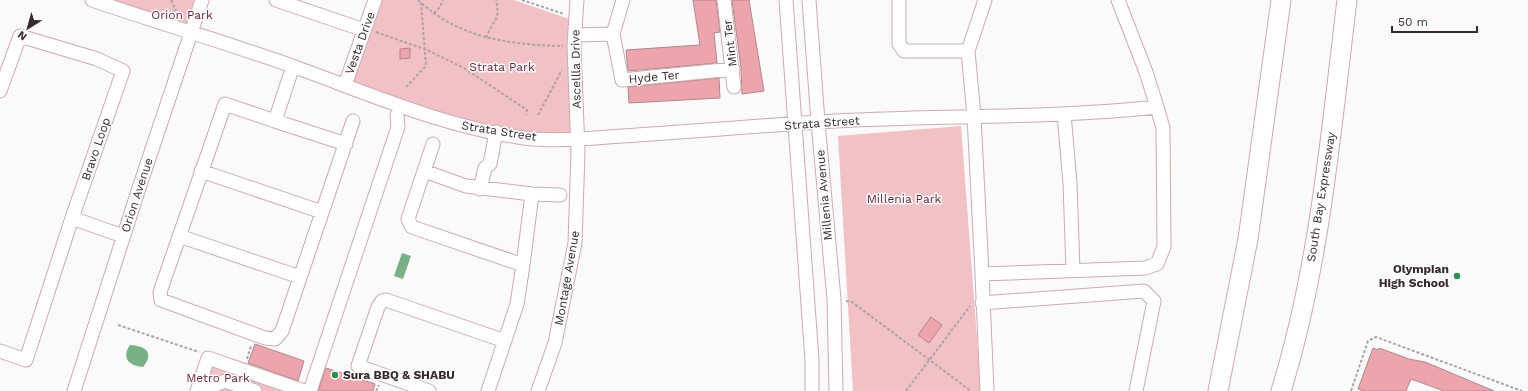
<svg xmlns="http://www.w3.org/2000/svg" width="1528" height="391" viewBox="0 0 1528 391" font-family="'Work Sans',sans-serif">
<rect width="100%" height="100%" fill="#fafafa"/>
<!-- green -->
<path fill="#f1c1c6" d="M92 0H203L192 34Z
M375 0H514L575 21 577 137 526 138 345 86Z
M961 126 981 391H853L838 136Z
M214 363 297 391H199L208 366Z"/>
<!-- water -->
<path fill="#78b185" d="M402 253 411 256 403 279 394 276Z
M130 345C145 346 155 352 143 367 129 366 121 358 130 345Z"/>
<!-- building -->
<path fill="#eea4ac" stroke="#ad888c" d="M693 0H716L720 32 714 33 717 63 628 71 626 50 700 45Z
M732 0H749L764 91 742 94 741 68Z
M410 48V58L400 59V49Z
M719 78 720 98 629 103 628 87Z
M931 317 942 325 929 343 918 335Z
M255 344 304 361 298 381 248 363Z
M1373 348 1378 350 1379 348 1409 359 1425 362 1494 391H1444L1411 379 1406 391H1363L1358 389Z
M326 368 375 384 373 391H318Z"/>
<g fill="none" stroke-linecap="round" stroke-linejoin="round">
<defs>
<path id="minor" d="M92 0C159 23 228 43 295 67 370 94 444 127 524 138 555 142 591 138 622 136 688 132 753 126 819 122 931 115 1045 119 1157 107L1163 128 1164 247 1157 264 1145 268 982 274 987 391
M276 0 364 30
M724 0 734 87
M786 0 812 360V391
M809 0 818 122 834 299 836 391
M899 0V44L904 51H968
M1118 0 1146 72 1157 107
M613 34 622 80 733 69
M575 35 613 34 623 0
M293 66 275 121 225 104 160 292 161 300 265 338 275 339 282 331 353 121
M345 85 375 0
M0 91 20 36 97 59 123 71 72 218 26 360 0 351
M1064 114 1070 183 1073 271
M275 121 346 144
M201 171 322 212
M424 171 433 144
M480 189 485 168 490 164 496 132
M532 194 560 195
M72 218 123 236
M179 236 300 277
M982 274 974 116 968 51 985 0
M982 303 1144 291 1154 301 1136 391
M74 391 140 185 202 0
M197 391 208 358 304 391
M207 391 208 388 225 381 255 391
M310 391 398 127 397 115
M429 391 358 366 378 307 382 301 386 300 505 341
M488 391 517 304 523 265 412 227 408 219 424 171 466 186 532 194 523 265
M538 391 555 343 575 243 578 152 574 46 577 0"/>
<path id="highway" d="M1218 391 1248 239 1281 0
M1281 391C1320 265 1331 131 1347 0"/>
</defs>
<!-- minor casing -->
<use href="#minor" stroke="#cfa9ad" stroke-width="15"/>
<!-- highway casing -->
<use href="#highway" stroke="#cfa9ad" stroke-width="21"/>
<!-- path -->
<path stroke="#aba5a6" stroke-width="2" stroke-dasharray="3 2" stroke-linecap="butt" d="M171 0 176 11
M418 0C458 38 510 45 563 46
M522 0 564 14
M434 13 440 7 443 0
M376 32 427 50 464 68 527 110 526 115
M486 38C493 19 501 21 496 0
M406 87 426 66 421 3
M538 115 562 70
M846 301 852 302 971 391
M118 325 199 352
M247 359 251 346
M376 391 379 385
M906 391 970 306
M1351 391 1368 341 1376 337 1522 391"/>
<!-- minor -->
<use href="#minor" stroke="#fff" stroke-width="13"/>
<!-- highway -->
<use href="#highway" stroke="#fff" stroke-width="19"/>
</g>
<!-- markers -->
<g fill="#27944d" stroke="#fff" stroke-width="1.5">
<circle cx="1457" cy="276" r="4"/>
<circle cx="335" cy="375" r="4"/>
</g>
<g text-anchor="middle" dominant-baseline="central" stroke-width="3" stroke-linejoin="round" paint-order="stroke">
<!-- park labels -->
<g font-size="12" fill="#721d30" stroke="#fff">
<text x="182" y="15">Orion Park</text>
<text x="502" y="67">Strata Park</text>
<text x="904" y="199">Millenia Park</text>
<text x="218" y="378">Metro Park</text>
</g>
<!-- street labels -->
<g font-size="12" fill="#38292b" stroke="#fff">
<text transform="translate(360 43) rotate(-70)">Vesta Drive</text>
<text transform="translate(730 43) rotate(-97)">Mint Ter</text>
<text transform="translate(576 69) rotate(-91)">Ascellla Drive</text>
<text transform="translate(654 77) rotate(-5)">Hyde Ter</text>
<text transform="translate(822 123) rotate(-4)">Strata Street</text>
<text transform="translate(499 131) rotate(9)">Strata Street</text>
<text transform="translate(96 149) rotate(-71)">Bravo Loop</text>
<text transform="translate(137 195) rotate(-72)">Orion Avenue</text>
<text transform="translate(824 195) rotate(-95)">Millenia Avenue</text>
<text transform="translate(1321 197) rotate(-81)">South Bay Expressway</text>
<text transform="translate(567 278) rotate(-80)">Montage Avenue</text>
</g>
<!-- poi labels -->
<g font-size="12" font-weight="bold" fill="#38292b" stroke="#fff" text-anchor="end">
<text x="1449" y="269">Olympian<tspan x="1449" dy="14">High School</tspan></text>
<text x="343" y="375" text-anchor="start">Sura BBQ &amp; SHABU</text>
</g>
</g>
<!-- north arrow -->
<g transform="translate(28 28) rotate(217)" stroke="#ffffff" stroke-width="3" paint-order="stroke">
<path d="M0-3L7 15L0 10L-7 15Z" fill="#38292b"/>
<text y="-6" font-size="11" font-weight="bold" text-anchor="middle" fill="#38292b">N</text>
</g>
<!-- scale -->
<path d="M1392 26v6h85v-6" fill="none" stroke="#38292b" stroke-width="2"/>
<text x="1398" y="26" font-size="12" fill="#38292b" stroke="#ffffff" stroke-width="3" paint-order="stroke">50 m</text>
</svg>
